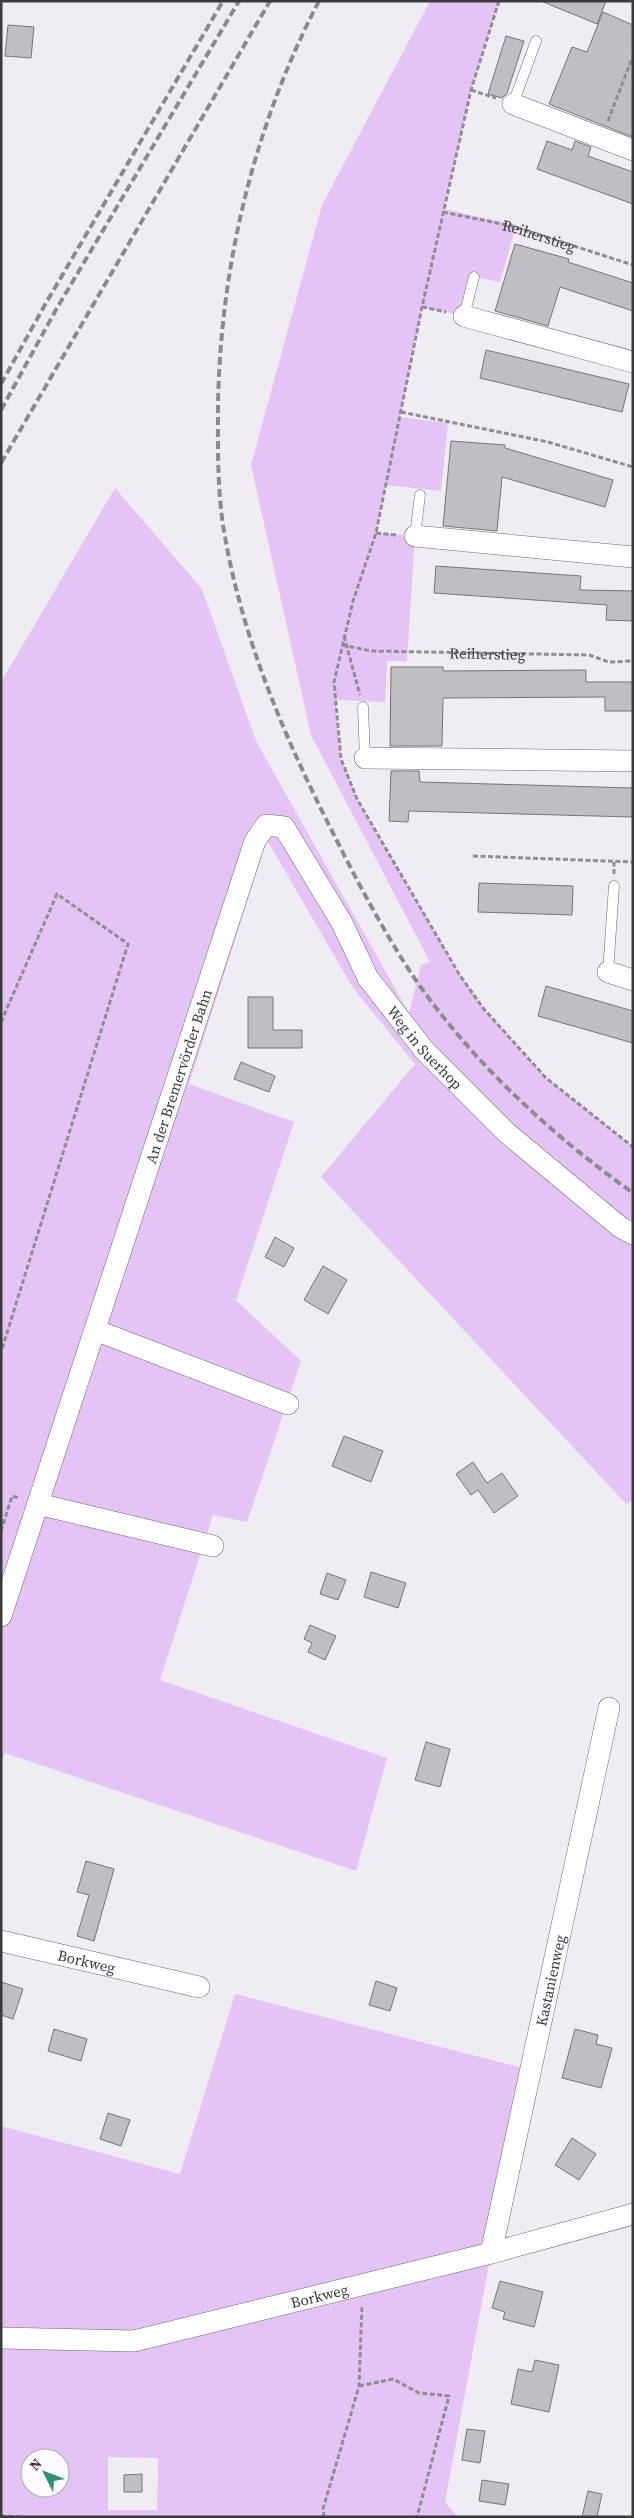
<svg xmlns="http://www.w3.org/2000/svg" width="634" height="2518" viewBox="0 0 634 2518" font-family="'Source Serif 4',serif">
<rect width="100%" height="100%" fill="#f0ecf3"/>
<!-- green -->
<path fill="#e4c4f4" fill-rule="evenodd" d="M430 1H499L471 90 444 209 516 225 500 282 474 277 464 316 422 307 400 417 448 423 441 491 386 485 376 532 415 536 407 661H387L385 702 335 700 341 759 357 799 459 974 483 1008 546 1078 633 1147V1498L627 1505 321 1177 415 1064 353 988 267 840 189 1084 294 1122 236 1300 301 1361 247 1522 213 1515 160 1680 387 1758 356 1871 5 1753 1 1763V682L115 488 202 589 256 741 409 1013 421 965 430 962 311 735 251 465 322 205Z
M235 1994 530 2070 491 2253 445 2502 458 2517H1V2126L180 2174ZM108 2457 158 2458 157 2510H108ZM30 2458H60V2488H30Z"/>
<!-- building -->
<path fill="#c1bdc4" stroke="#777379" d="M541 1H606L597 24Z
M603 12 633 25V137L549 104 572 47 587 52Z
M8 25 34 27 31 58 5 56Z
M506 36 524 41 507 93 502 98 488 94Z
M547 141 572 150 575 141 591 147 588 156 633 172V204L537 169Z
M515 244 569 259 568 262 633 283V311L560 287 548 326 495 311Z
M486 350 629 384 622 412 480 378Z
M451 441 505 445V448L613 480 605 507 502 477 497 531 443 526Z
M436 566 581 576 580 590 633 591V621L606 620 607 605 434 593Z
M391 667H443V671L586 670V682H633V711H605V697L443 698 442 746H390Z
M391 771H419L420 782 633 788V817L409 811 408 822 389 821Z
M479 883 573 886 572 915 478 912Z
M546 986 633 1011V1043L538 1016Z
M248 997H273V1030H302V1048H248Z
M241 1062 275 1076 269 1092 234 1079Z
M275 1237 294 1248 284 1267 265 1257Z
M323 1266 347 1280 328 1314 304 1300Z
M344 1436 383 1451 371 1482 332 1466Z
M473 1462 487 1483 502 1473 518 1496 494 1513 478 1490 471 1495 456 1474Z
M371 1572 406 1583 398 1608 364 1597Z
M327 1573 346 1580 338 1600 320 1594Z
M310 1625 336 1636 325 1660 308 1652 312 1643 304 1639Z
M426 1742 450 1749 440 1787 415 1780Z
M86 1861 114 1869 94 1941 77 1936 89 1895 77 1892Z
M376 1981 397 1988 390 2011 369 2005Z
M1 1982 23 1989 13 2019 1 2015Z
M54 2029 87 2039 81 2061 48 2051Z
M575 2029 598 2035 596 2044 612 2048 601 2088 562 2078Z
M108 2113 130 2120 121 2146 100 2139Z
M572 2138 596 2154 579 2180 555 2165Z
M500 2281 543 2292 534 2327 503 2319 505 2312 492 2308Z
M535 2360 559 2365 549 2412 511 2404 518 2369 532 2372Z
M467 2429 485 2431 480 2463 462 2460Z
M142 2474V2492H124V2475Z
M482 2480 509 2484 505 2505 479 2501Z
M588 2491 602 2494 597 2517H582Z"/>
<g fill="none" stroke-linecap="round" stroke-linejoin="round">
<defs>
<path id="service" d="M513 104 536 41
M464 316 474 277
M415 536 420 495
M363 707 365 758
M608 972 614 886"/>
<g id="minor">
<path d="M513 104 633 150"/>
<path d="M464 316 633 362"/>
<path d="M415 536 633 557"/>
<path d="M365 758 633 761"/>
<path d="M608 972 633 980"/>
<path d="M95 1330 288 1404"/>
<path d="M38 1504 213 1546"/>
<path id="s3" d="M1 1616 255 841 266 825 284 827 342 923 368 978 424 1050 507 1133 620 1227 633 1234"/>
<path id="s4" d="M1 1941 199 1987"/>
<path id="s5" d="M491 2253 609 1708"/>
<path id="s6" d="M1 2338 134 2341 491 2253 633 2214"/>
</g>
</defs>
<!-- service casing -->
<use href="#service" stroke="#6c686e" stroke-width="11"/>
<!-- minor casing -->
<use href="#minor" stroke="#6c686e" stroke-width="22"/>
<!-- path -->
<g stroke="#908d92" stroke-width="3" stroke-dasharray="5 2.5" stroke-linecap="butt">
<path d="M499 1 471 90 422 307 376 533 353 601 334 682 341 759 357 799 459 974 483 1008 546 1078 633 1147"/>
<path d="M471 90 496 98"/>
<path d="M608 121 633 56"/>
<path id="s1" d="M443 212 512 226 633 265"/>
<path d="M422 307 446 312"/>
<path d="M401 412 548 442 633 467"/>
<path d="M376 533 397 535"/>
<path d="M344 636 360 695"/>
<path id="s2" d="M342 645 372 651 589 655 609 662 633 661"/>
<path d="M473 856 633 862"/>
<path d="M614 874V862"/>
<path d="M1 1022 57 894 128 944 1 1352"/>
<path d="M1 1531 12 1496 19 1498"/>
<path d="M359 2386 393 2379 419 2393 449 2396 417 2517"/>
<path d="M1 2516 22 2517"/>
<path d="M324 2517 323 2509 359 2386 362 2305"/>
</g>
<!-- service -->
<use href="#service" stroke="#fff" stroke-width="10"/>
<!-- minor -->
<use href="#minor" stroke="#fff" stroke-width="21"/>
<!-- rail -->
<path stroke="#8c8a8e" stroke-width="4" stroke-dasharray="8 4" stroke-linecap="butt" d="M319 1C254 126 221 263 218 403 218 444 217 484 223 525 240 632 282 732 331 829 356 879 382 929 413 976 471 1061 549 1133 633 1193
M1 384 46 303 223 1
M1 410 57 308 239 1
M1 463 270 1"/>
</g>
<g text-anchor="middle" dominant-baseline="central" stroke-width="4.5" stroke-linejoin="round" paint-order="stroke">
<!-- street labels -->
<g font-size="15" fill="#3b3a3c" stroke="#fdf9ff">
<text stroke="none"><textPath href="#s1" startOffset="99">Reiherstieg</textPath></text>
<text stroke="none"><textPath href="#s2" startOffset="146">Reiherstieg</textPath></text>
<text stroke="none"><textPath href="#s3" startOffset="1116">Weg in Suerhop</textPath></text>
<text stroke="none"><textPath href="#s3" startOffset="568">An der Bremervörder Bahn</textPath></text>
<text stroke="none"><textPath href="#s4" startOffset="88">Borkweg</textPath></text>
<text stroke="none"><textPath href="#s5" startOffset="279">Kastanienweg</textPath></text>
<text stroke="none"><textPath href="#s6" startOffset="324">Borkweg</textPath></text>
</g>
</g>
<!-- border -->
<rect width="634" height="2518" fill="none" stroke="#3b3a3c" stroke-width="5"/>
<!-- north arrow -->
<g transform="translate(45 2473) rotate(312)"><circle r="24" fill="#fdf9ff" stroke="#afadb1"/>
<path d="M0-4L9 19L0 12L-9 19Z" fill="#2f926d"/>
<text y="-8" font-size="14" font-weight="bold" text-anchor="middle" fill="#3b3a3c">N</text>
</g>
</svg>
